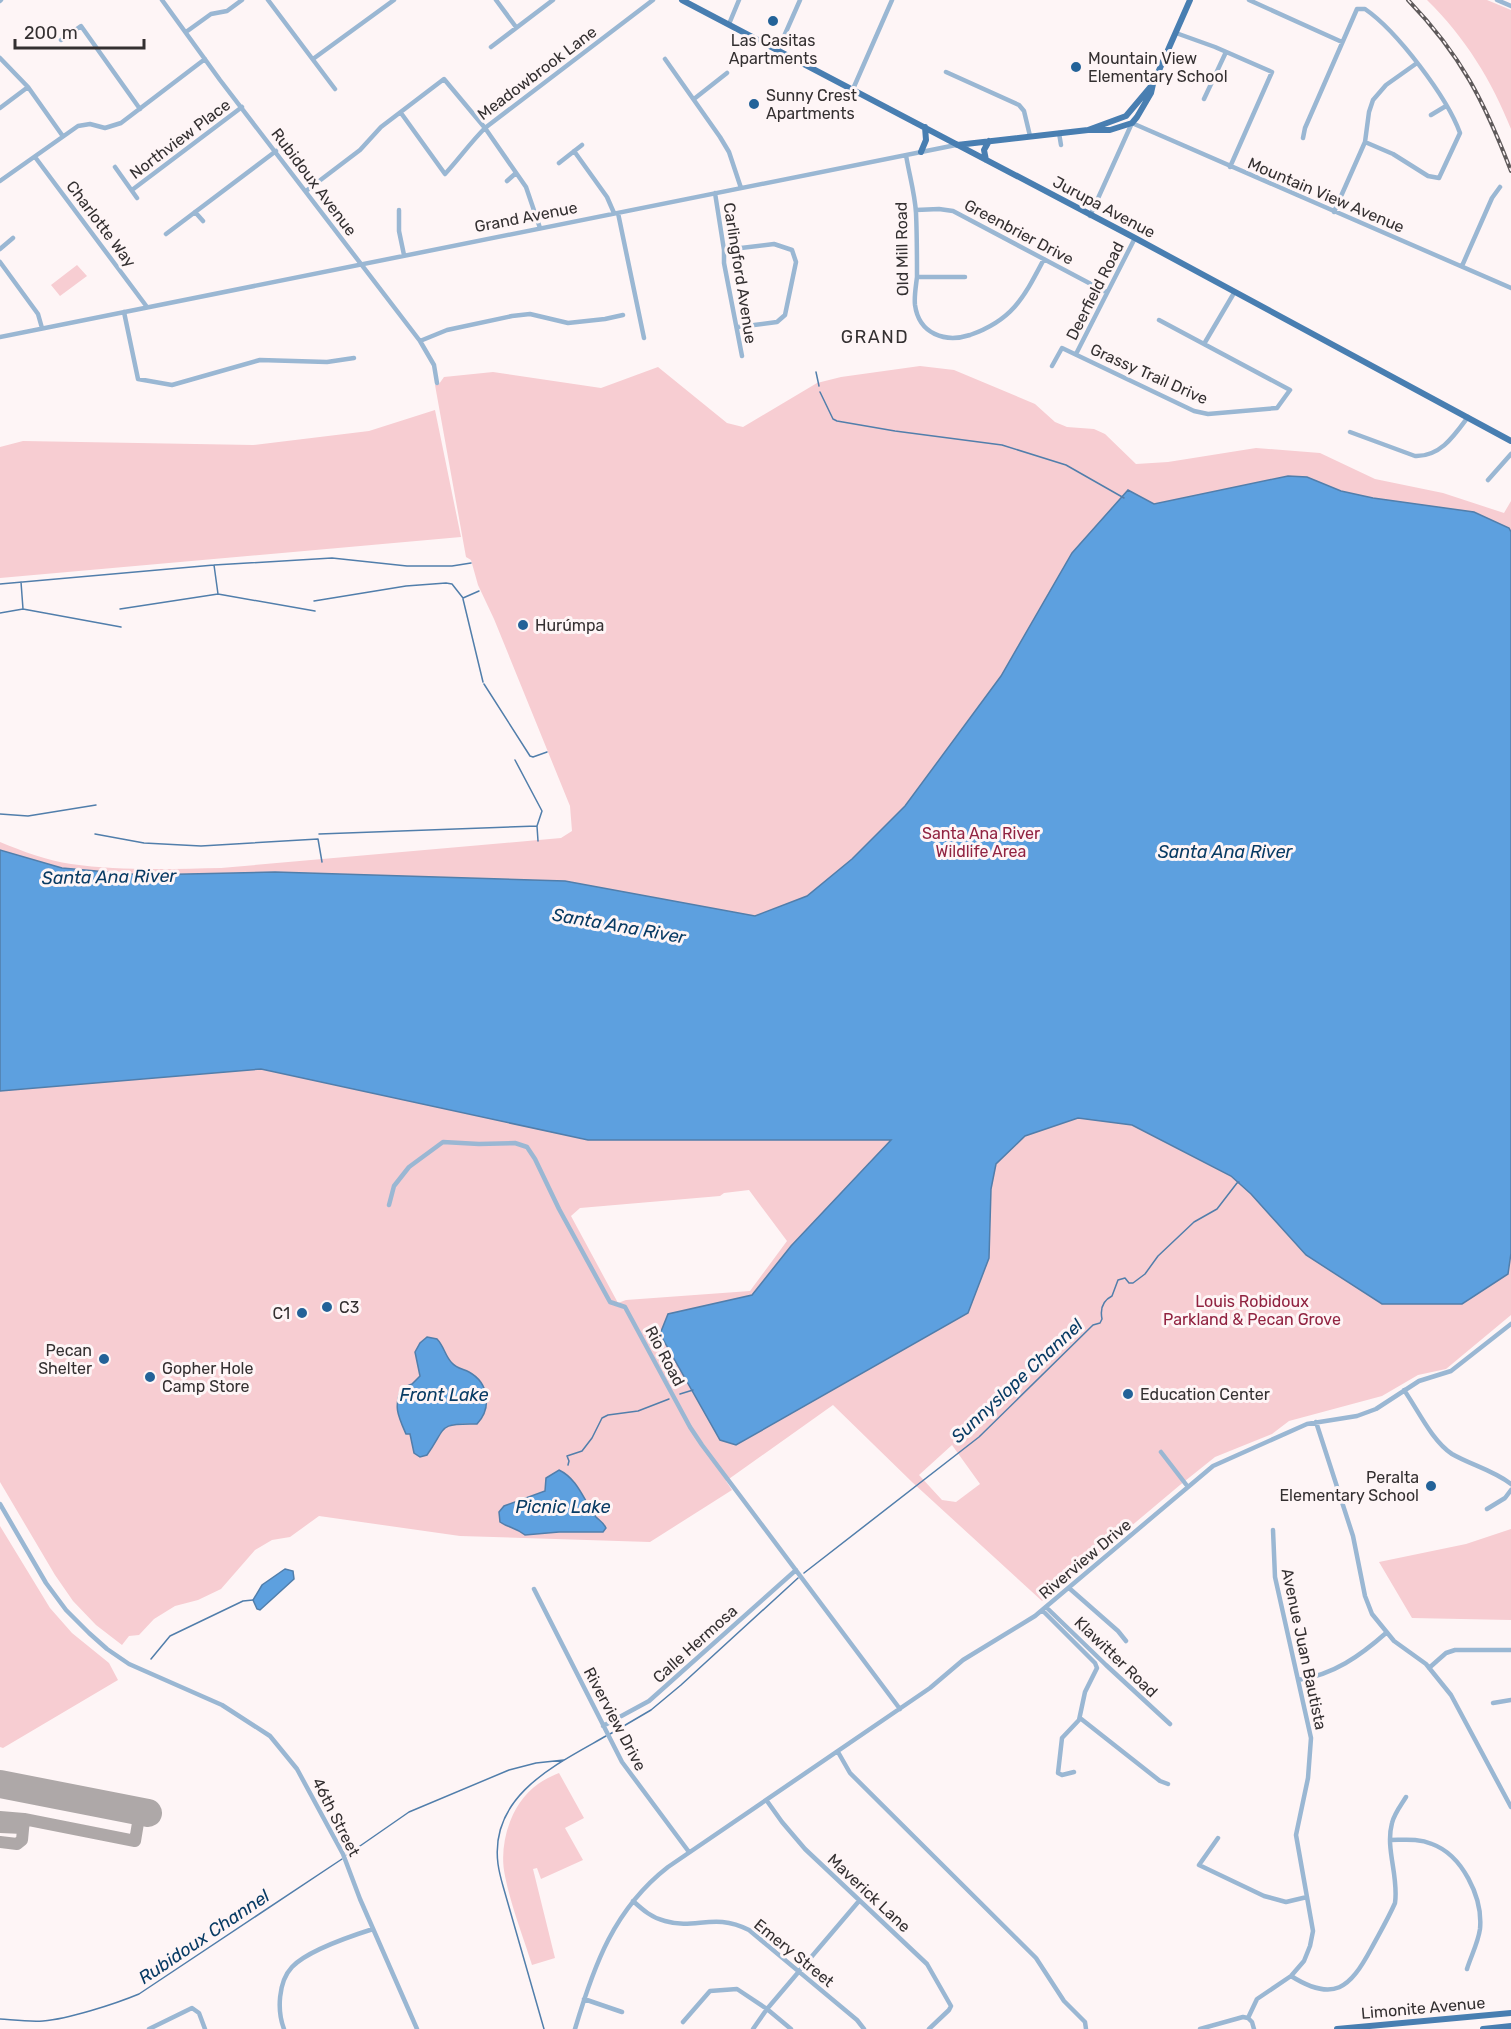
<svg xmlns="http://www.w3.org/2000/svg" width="1511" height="2029" viewBox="0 0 1511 2029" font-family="Rubik,sans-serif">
<rect width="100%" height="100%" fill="#fef5f6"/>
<!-- green -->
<path fill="#f7cdd2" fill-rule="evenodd" d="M1427 0H1487L1511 10V129C1492 81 1465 37 1427 0Z
M77 265 87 276 60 296 51 285Z
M920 366 954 370 1035 404 1055 422 1067 427 1094 429 1105 434 1136 464 1168 462 1256 448 1320 453 1375 479 1443 493 1504 513 1511 501V1315L1446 1369 1418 1375 1382 1396 1289 1421 1272 1434 1215 1457 1180 1485 1042 1601 912 1482 833 1405 726 1481 732 1490 650 1542 460 1536 319 1516 290 1537 272 1540 255 1550 221 1589 198 1600 175 1606 154 1619 139 1635 129 1636 122 1645 96 1625 73 1601 55 1575 0 1482V842C22 851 48 861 71 864 118 871 174 869 221 868L561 838 572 831 570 806 494 619 478 585 471 560 466 557 435 385 439 384 444 377 493 372 601 388 658 367 727 423 743 427 817 383 841 377ZM749 1190 787 1241 750 1291 626 1300 618 1303 571 1216 580 1208 720 1196 724 1193ZM952 1445 980 1484 956 1502 942 1500 919 1475Z
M435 410 461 537 0 578V447L23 441 253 445 369 431Z
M0 1526 50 1608 72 1633 109 1663 118 1680 3 1748 0 1747Z
M1511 1529V1620L1412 1618 1379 1562 1466 1544Z
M559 1773 584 1818 565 1828 583 1860 541 1879 537 1868 533 1869 555 1958 532 1965C523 1936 511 1906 505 1876 498 1844 511 1803 538 1784 545 1779 552 1776 559 1773Z"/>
<!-- water -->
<path fill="#5da0df" stroke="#517eab" stroke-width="1.5" d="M1288 476 1307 477 1341 491 1373 498 1474 512 1509 528 1511 532V1253L1508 1274 1462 1304H1382L1306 1255 1251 1194 1231 1176 1132 1125 1078 1118 1025 1136 996 1164 991 1189 989 1258 968 1313 736 1445 720 1440 660 1334 668 1314 752 1295 791 1246 891 1140H588L261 1069 0 1091V850L62 868 142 875 275 872 565 881 755 916 807 896 852 859 905 806 1001 676 1072 553 1128 490 1154 504Z
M427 1337 437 1339C444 1346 445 1356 452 1363 456 1368 463 1369 469 1372 489 1383 492 1408 477 1424 437 1423 447 1427 427 1455L420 1457 414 1453 410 1434H406C398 1416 393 1406 402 1388L412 1384 420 1376 415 1352 420 1343Z
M559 1470C578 1479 584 1501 596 1517 600 1521 603 1522 606 1528L603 1532H559L525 1535C515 1527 509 1528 500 1522L499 1512 504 1506 545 1491 546 1478Z
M285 1569 293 1571 294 1579 260 1610 257 1609 253 1600 262 1585Z"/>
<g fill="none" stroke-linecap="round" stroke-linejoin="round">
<!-- stream -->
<path stroke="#517eab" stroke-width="1.5" d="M816 372 819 386
M820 392 833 419 837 421 895 431 1002 445 1066 465 1124 498
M0 584 214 565 332 558 407 566H452L471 563
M218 594 315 611
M463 599 483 682
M314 601 406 586 446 583 452 584 463 598 479 591
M23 609 121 627
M120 609 218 594 214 565
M0 613 23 609 21 582
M484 684 530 756 533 757 547 752
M515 760 542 811 537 826
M0 814 28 816 96 805
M95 834 144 843 201 846 318 839 322 862
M319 834 537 826 538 841
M680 1394 693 1390
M568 1465 569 1461 567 1456 582 1451 592 1438 602 1418 608 1415 638 1411 669 1399
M804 1573 979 1437 1093 1325 1100 1323 1102 1319C1100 1309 1102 1301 1112 1296L1118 1280 1125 1278 1129 1283H1133L1145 1274 1158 1256 1194 1222 1217 1209 1237 1183 1239 1182
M151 1659 170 1636 243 1601 253 1600
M610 1734 651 1710 681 1685 798 1578
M347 1855 409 1812 509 1770 536 1763 564 1760
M0 2019C14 2020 29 2022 43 2021 68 2019 115 2004 139 1994L342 1859
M544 2029 503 1886C501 1879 499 1871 498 1864 489 1795 557 1764 606 1736"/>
<!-- taxiway -->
<path stroke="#aea8a8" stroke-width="12" d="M0 1817 24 1819 135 1841 140 1811
M0 1827 23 1828
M0 1842 17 1844 22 1840 24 1819"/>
<!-- runway -->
<path stroke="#aea8a8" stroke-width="28" d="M0 1784 148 1813"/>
<!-- minor -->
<path stroke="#9ab7d3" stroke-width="4.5" d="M162 0 220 80 420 341 434 365 437 383
M268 0 335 89
M496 0 516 27
M1249 0 1342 42
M1497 0 1511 6
M0 1 1 0
M729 24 739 0
M186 32 211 14 227 11 242 0
M1176 33 1215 47 1272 72 1230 167
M61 40 81 26 140 109
M491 47 553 0
M778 50 800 0
M0 58 28 87 62 135
M313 59 394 0
M665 59 720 137 729 152 741 188
M946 72 1019 105 1024 111 1030 136
M853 89 892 0
M694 99 727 73
M1204 99 1226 52
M0 108 28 87
M401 113 445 174C459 159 470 143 485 128L653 0
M1431 115 1446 106
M1132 123 1511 288
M1059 133 1061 145
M1303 138 1305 128 1357 9H1365C1397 31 1447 97 1460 133L1439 178 1428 176 1393 154 1365 142
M574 151 607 197 614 213
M906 155C909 174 915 194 916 213 917 235 917 256 917 277 916 286 914 296 915 305 919 334 945 343 970 335 1013 320 1024 297 1044 259
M35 157 147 307
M559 163 582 145
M115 167 137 198
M0 181 78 126 90 124 105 128 121 123 205 59
M507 181 516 173
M132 190 242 107
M306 191 360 150 381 127 444 79 485 128 526 187 540 228
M715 193 724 250V263L742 356
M399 210V231L404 255
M916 210 939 209 953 211 1106 292
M195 212 203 221
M1334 212 1365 142 1369 112 1373 100 1386 85 1417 63
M618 213 644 338
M1090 216 1132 123
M166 234 276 151
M0 249 13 238
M724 250 774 244 792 250 796 262 785 315 777 322 738 327
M0 262 38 314 42 328
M1462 266 1492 198 1500 187
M917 277H965
M124 312 138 379 172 385 260 360 327 362 354 358
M0 337 956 145
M420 341 447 330 512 316 530 314 568 323 605 319 623 315
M1204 344 1234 293
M1076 354 1135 238
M1052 366 1062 348 1194 411 1208 414 1277 408 1290 390 1159 320
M1350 432 1415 456C1440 457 1454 436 1468 417
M1488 480 1511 454
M389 1205 394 1186 409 1167 443 1142 479 1144 515 1143 527 1147 535 1159 559 1209 610 1302 625 1307 690 1427 702 1445 900 1709
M1404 1390C1418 1410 1432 1441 1452 1454 1471 1465 1493 1470 1511 1484
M1316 1422 1353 1536 1365 1596 1372 1614 1394 1641 1426 1664 1451 1695 1511 1807
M1161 1452 1188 1487
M0 1504 46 1583 66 1610 89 1633 107 1649 129 1664 222 1705 270 1736 297 1769 343 1854 360 1899 417 2029
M1487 1509 1505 1498 1511 1490
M1069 1588 1118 1631 1126 1641
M534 1589 622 1762 689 1852
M1046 1607 1106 1665 1170 1724
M1042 1610 1095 1663 1097 1668 1085 1692 1079 1720 1062 1738 1058 1773 1062 1775 1074 1772
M1429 1668 1446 1653 1455 1650H1511
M1298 1680C1333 1675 1360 1656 1386 1633
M1493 1703 1511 1700
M1080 1718 1160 1781 1168 1784
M603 1726 649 1701 796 1570
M838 1752 850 1773 1036 1958 1064 2001 1085 2022 1086 2029
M767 1801 782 1822 805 1849 927 1964 951 2006 949 2010 929 2029
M1218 1838 1199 1865 1264 1896 1286 1902 1307 1897
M1390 1840C1404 1840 1418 1838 1432 1844 1462 1855 1483 1897 1480 1929 1478 1943 1471 1956 1467 1969
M633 1901C643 1910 652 1918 665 1921 696 1930 714 1912 749 1930L857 2020 864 2029
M1291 1976C1334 2003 1350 1988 1371 1949 1379 1934 1388 1919 1395 1903 1399 1876 1385 1849 1392 1823 1394 1814 1401 1805 1406 1797
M584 1999 622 2012
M1248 2018 1257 1999 1291 1976 1304 1961 1310 1946 1313 1931 1296 1835 1308 1778 1311 1738 1275 1577 1273 1530
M1248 2018 1252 2022 1254 2029
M683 2022 710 1991 737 1989 767 2009 791 2029
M149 2029 192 2008 199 2013 205 2029
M284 2029C277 2011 278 1982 292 1967 307 1951 351 1936 373 1929
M575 2029C594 1965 614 1909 668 1867L930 1688 963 1660 1035 1616 1213 1466 1307 1424 1357 1416 1376 1409 1419 1381 1451 1371 1511 1324
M753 2029 767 2009 859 1901
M1200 2029 1243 2017 1248 2018"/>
<!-- major -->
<path stroke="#487eb1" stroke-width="6" d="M682 0 1135 238 1511 441
M1088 130 1126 116 1153 84
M957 145 1088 130H1110L1132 123 1137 117 1151 93 1153 84 1190 0
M921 152 926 140 925 127
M986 160 984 150 989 141
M1337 2029 1511 2013
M1483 2029 1511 2026"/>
<defs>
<path id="rail" d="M1408 0C1461 55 1484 101 1511 171"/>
</defs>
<!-- rail casing -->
<use href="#rail" stroke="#5f5a5b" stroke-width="4"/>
<!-- rail -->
<use href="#rail" stroke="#fef5f6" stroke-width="1.5" stroke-dasharray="4.5" stroke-linecap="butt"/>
</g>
<!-- markers -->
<g fill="#236298" stroke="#fef5f6" stroke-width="2">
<circle cx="773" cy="21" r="6"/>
<circle cx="1076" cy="67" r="6"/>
<circle cx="754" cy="104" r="6"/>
<circle cx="523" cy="625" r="6"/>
<circle cx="327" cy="1307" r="6"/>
<circle cx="302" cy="1313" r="6"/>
<circle cx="104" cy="1359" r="6"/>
<circle cx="150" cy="1377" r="6"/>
<circle cx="1128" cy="1394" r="6"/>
<circle cx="1431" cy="1486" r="6"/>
</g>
<g text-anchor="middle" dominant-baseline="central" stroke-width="6" stroke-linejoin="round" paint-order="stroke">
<!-- poi labels -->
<g font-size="16" fill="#343031" stroke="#fef5f6" text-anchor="start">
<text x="773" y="40" text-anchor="middle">Las Casitas<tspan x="773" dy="18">Apartments</tspan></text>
<text x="1088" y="58">Mountain View<tspan x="1088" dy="18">Elementary School</tspan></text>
<text x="766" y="95">Sunny Crest<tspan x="766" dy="18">Apartments</tspan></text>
<text x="535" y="625">Hurúmpa</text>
<text x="339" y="1307">C3</text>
<text x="290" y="1313" text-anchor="end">C1</text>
<text x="92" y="1350" text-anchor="end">Pecan<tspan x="92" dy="18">Shelter</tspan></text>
<text x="162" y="1368">Gopher Hole<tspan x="162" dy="18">Camp Store</tspan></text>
<text x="1140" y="1394">Education Center</text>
<text x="1419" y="1477" text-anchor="end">Peralta<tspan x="1419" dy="18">Elementary School</tspan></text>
</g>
<!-- street labels -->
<g font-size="16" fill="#343031" stroke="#fef5f6">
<text transform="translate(537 73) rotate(-37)">Meadowbrook Lane</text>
<text transform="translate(180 139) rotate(-37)">Northview Place</text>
<text transform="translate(314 182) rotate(53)">Rubidoux Avenue</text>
<text transform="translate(1326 195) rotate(23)">Mountain View Avenue</text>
<text transform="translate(1104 207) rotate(28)">Jurupa Avenue</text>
<text transform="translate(526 217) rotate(-11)">Grand Avenue</text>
<text transform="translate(101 224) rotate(53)">Charlotte Way</text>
<text transform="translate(1019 232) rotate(28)">Greenbrier Drive</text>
<text transform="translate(902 249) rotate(-91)">Old Mill Road</text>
<text transform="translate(740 273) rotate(81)">Carlingford Avenue</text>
<text transform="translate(1095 291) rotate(-63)">Deerfield Road</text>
<text transform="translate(1149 374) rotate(24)">Grassy Trail Drive</text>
<text transform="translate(665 1356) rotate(62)">Rio Road</text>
<text transform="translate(1085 1559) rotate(-40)">Riverview Drive</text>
<text transform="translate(695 1644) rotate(-42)">Calle Hermosa</text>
<text transform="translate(1304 1649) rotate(78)">Avenue Juan Bautista</text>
<text transform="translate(1116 1657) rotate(44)">Klawitter Road</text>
<text transform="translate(615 1719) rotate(62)">Riverview Drive</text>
<text transform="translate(336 1817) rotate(63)">46th Street</text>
<text transform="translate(869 1893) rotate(43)">Maverick Lane</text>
<text transform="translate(794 1953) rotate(39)">Emery Street</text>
<text transform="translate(1423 2008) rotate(-5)">Limonite Avenue</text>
</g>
<!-- park labels -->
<g font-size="16" fill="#912341" stroke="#fef5f6">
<text x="981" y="833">Santa Ana River<tspan x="981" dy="18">Wildlife Area</tspan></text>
<text x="1252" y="1301">Louis Robidoux<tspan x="1252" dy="18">Parkland &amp; Pecan Grove</tspan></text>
</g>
<!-- neighbourhood labels -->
<g font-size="18" letter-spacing="1.5" fill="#343031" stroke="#fef5f6">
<text x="875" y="337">GRAND</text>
</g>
<!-- water labels -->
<g font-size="18" font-style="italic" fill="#083b64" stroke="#fef5f6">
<text x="1225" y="852">Santa Ana River</text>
<text transform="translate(109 877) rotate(-1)">Santa Ana River</text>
<text transform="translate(619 926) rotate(10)">Santa Ana River</text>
<text transform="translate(1017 1381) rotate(-43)">Sunnyslope Channel</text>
<text x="444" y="1395">Front Lake</text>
<text x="563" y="1507">Picnic Lake</text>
<text transform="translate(204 1937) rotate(-34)">Rubidoux Channel</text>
</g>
</g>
<!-- scale -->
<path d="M15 39v9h129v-9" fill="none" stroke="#343031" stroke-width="3"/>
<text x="24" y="39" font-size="18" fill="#343031" stroke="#fef5f6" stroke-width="4.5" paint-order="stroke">200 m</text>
</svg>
